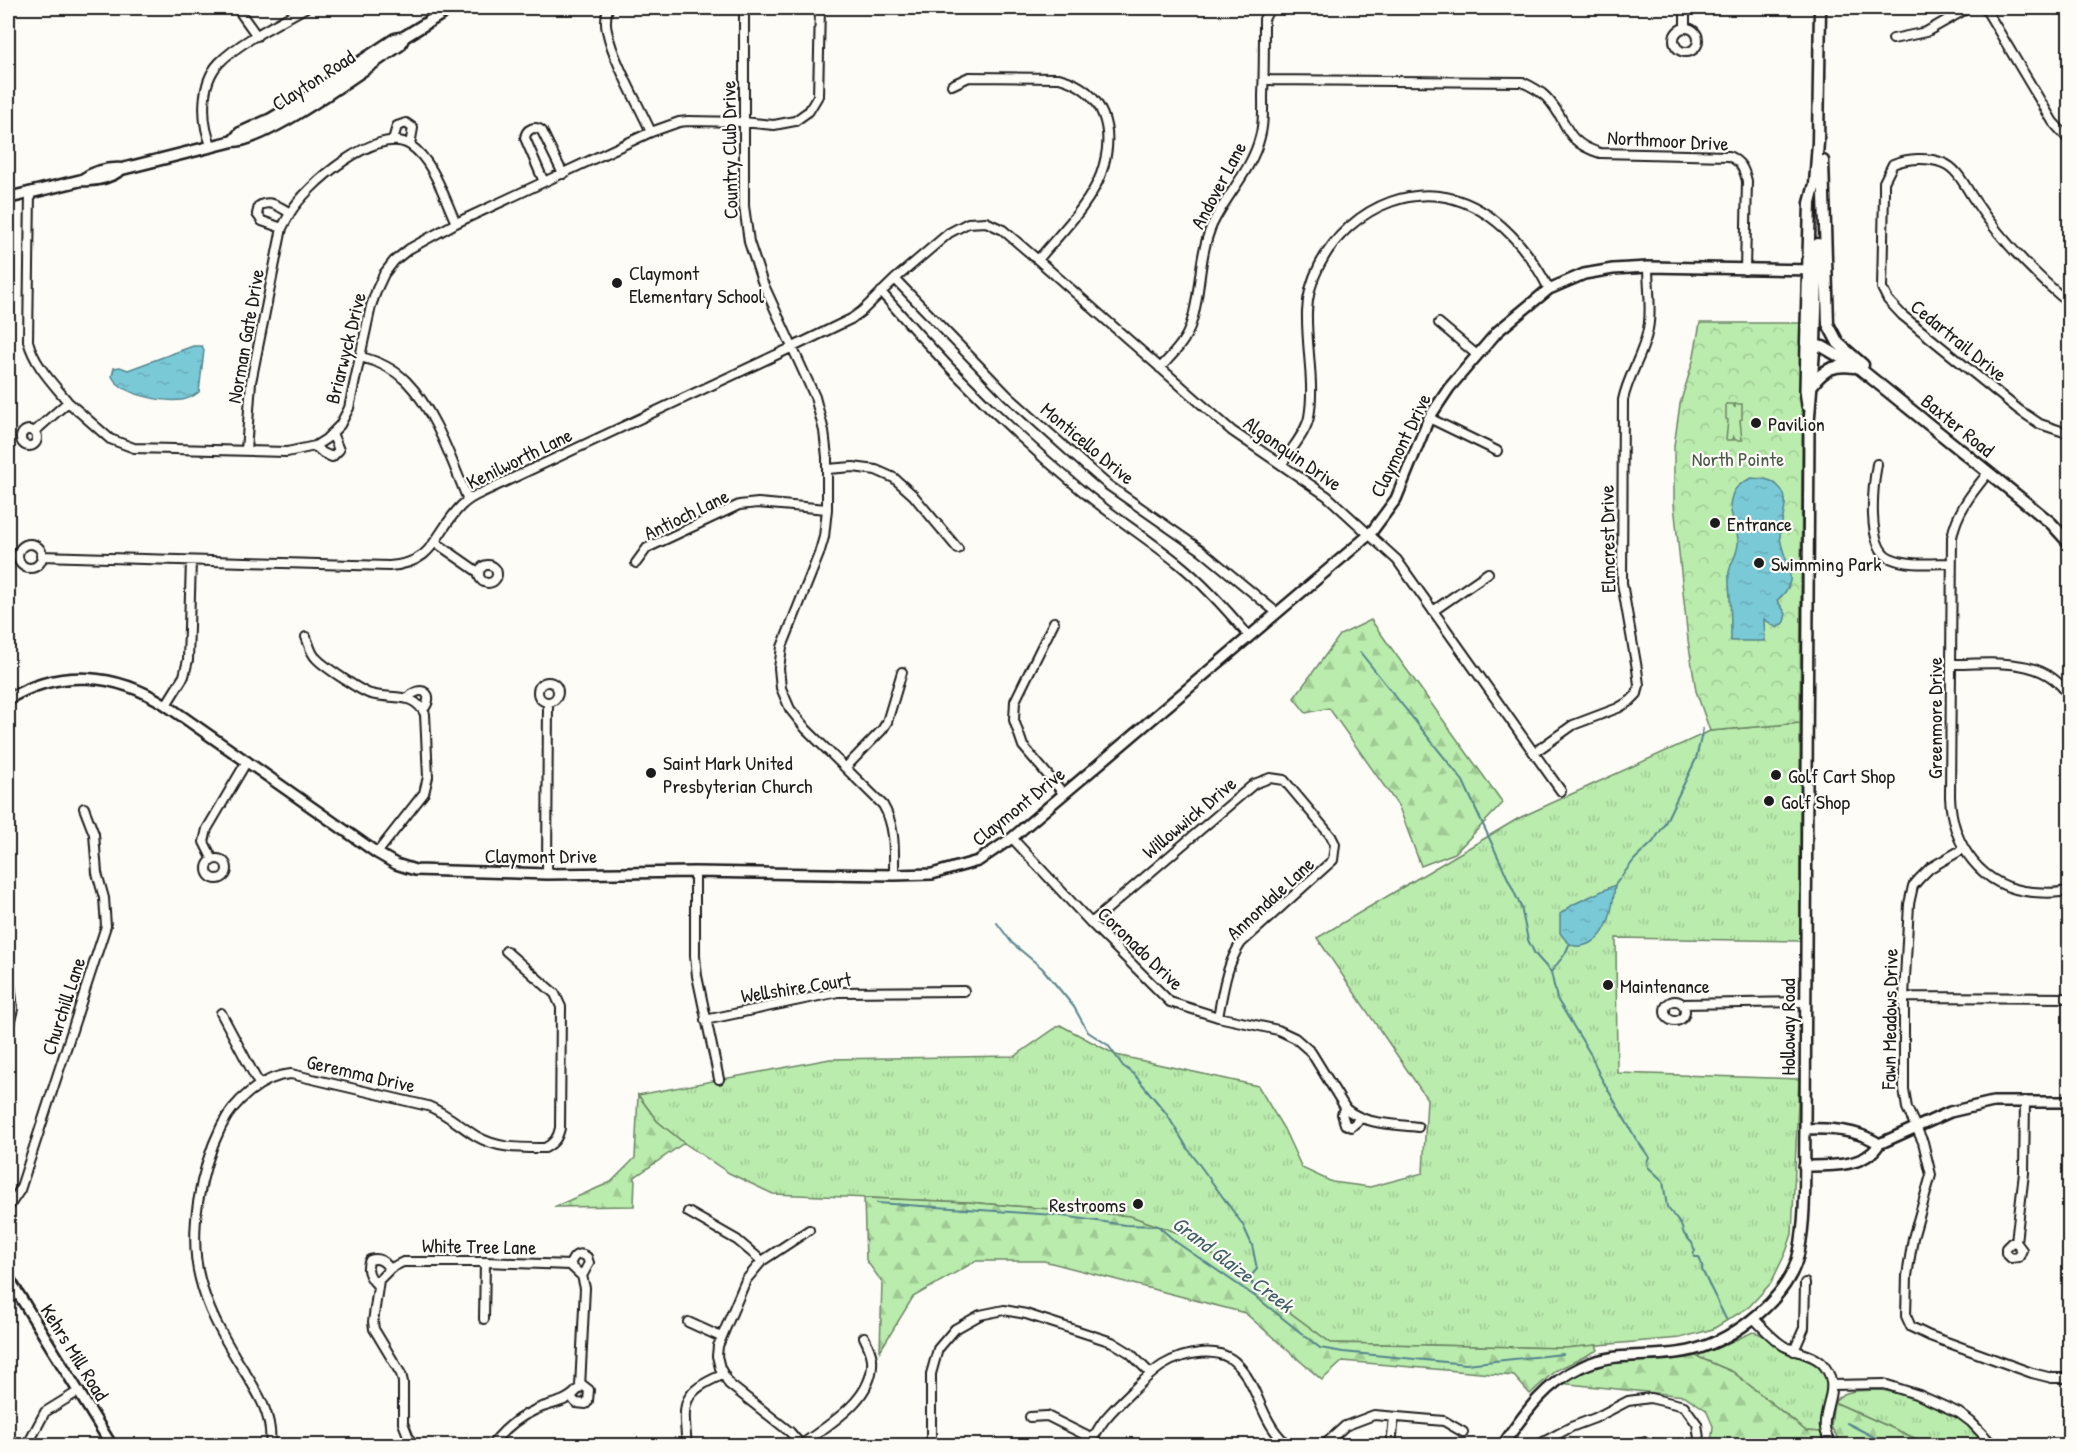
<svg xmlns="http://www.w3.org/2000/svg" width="2077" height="1453" viewBox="0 0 2077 1453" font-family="'Patrick Hand',sans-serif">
<defs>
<pattern id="grass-tufts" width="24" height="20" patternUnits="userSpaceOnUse" patternTransform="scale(1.5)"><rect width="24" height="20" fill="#baecad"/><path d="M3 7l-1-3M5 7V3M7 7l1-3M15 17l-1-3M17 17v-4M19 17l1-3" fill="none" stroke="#9fca94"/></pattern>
<pattern id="forest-firs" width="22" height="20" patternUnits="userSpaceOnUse" patternTransform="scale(1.5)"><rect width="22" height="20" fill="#baecad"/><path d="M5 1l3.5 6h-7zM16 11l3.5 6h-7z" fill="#9fca94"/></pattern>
<pattern id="park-crowns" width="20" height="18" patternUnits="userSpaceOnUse" patternTransform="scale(1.5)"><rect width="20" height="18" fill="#baecad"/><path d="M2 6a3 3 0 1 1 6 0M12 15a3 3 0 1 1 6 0" fill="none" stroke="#9fca94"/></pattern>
<pattern id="water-ripples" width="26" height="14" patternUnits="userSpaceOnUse" patternTransform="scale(1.5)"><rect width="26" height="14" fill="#7ac9d7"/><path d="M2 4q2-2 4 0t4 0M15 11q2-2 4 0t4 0" fill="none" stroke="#69acb8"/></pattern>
</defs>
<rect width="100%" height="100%" fill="#fdfcf7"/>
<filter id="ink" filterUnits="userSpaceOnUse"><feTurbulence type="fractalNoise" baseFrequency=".0167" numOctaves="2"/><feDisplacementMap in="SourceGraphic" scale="12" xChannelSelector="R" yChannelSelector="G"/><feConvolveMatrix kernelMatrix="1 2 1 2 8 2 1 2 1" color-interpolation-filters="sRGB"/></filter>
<g filter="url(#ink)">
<!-- grass -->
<path fill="url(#grass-tufts)" stroke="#6b8464" stroke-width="1.5" d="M1800 723V941L1616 938 1617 1073 1799 1079 1792 1234 1786 1252 1771 1283 1749 1307 1713 1329 1680 1338 1565 1348 1331 1343 1187 1237 1130 1216 967 1202 773 1194 729 1173 684 1143 657 1121 638 1095 830 1059 1015 1056 1060 1025 1116 1055 1258 1086 1284 1129 1302 1168 1332 1182 1370 1187 1423 1173 1427 1099 1317 938 1519 818 1710 731Z
M1753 1332C1767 1334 1773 1346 1785 1352 1795 1356 1807 1359 1816 1365 1840 1380 1815 1411 1821 1432L1806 1431 1733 1372 1691 1354 1715 1349Z
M1879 1390C1897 1391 1944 1408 1959 1418 1971 1425 1982 1435 1991 1445H1930L1834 1402C1844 1388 1864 1391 1879 1390Z"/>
<!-- forest -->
<path fill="url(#forest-firs)" stroke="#6b8464" stroke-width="1.5" d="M1371 620 1503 803 1455 853 1421 866 1399 807 1329 708 1306 713 1294 698 1340 635Z
M638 1095 657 1121 684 1143 635 1177 634 1206 554 1207 611 1182 635 1158Z
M864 1198 967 1202 1130 1216 1187 1236 1331 1343 1565 1348 1596 1345 1598 1350 1555 1371 1530 1394 1514 1376 1343 1361 1322 1380 1245 1313 1044 1261H976L913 1297 880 1351 882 1282 866 1260Z
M1691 1354 1733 1372 1806 1431 1821 1432 1828 1445H1711L1713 1426 1706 1410 1685 1396 1559 1383 1588 1367 1606 1361Z
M1834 1402 1930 1445H1842L1831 1427Z"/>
<!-- park -->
<path fill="url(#park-crowns)" stroke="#6b8464" stroke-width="1.5" d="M1700 323H1803L1800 723 1710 731 1696 691 1688 640 1674 504V446L1680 404 1693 361Z"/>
<!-- pitch -->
<path fill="#baecad" stroke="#6b8464" stroke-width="1.5" d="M1726 404H1733L1735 408V404H1742V419L1740 420 1742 440H1735L1733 435V440H1726L1728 420 1726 419Z"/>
<!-- water -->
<path fill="url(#water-ripples)" stroke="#54848c" stroke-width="1.5" d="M193 346H202L204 350 199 392C194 396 188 399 182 400 163 402 120 395 112 376L114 368 120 367 128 370Z
M1752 478C1761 479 1771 478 1778 486 1793 499 1780 519 1780 535 1780 551 1792 566 1790 581 1788 590 1784 595 1777 600L1786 614 1784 622 1777 628 1764 619 1765 641H1731C1731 628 1731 613 1730 600 1730 590 1728 581 1729 572 1731 561 1739 552 1738 541 1738 525 1726 511 1732 496 1735 486 1743 482 1752 478Z
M1615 885C1613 905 1610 936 1588 944 1574 950 1568 944 1560 933V914L1574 904Z"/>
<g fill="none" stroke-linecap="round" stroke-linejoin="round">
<!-- stream -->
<path stroke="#54848c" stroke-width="2" d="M1360 652 1463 781 1521 907 1528 940 1535 954 1551 972 1557 999 1591 1055 1599 1074 1636 1139 1649 1157 1647 1162 1648 1167 1663 1181 1667 1207 1681 1225 1684 1234 1692 1243 1695 1251 1693 1254 1695 1257H1699L1702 1265V1270L1726 1319
M1615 885 1634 860 1653 842 1663 827 1696 759 1703 729
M997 923 1012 943 1042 968 1074 1007 1088 1032 1108 1045 1123 1066 1134 1074 1166 1113 1188 1149 1243 1225 1252 1245 1257 1269 1251 1276 1255 1296
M1551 972 1565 954 1569 945
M877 1203 1055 1215 1125 1225 1158 1226 1176 1242 1256 1297 1320 1348 1343 1352 1466 1364 1563 1354
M1847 1423 1891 1446"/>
<defs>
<path id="minor" d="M237 8 257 36
M608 8C606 15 605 23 607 31 614 63 637 101 651 132
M744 8V206L749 242 762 281 815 397 824 431 827 457V509L824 537 819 554 782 647 779 668 781 688 790 709 806 729 883 805C896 827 894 851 894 875
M1985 8 2053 122 2070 141
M1685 27V8
M1674 40a12 12 0 1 1 24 0a12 12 0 1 1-24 0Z
M1893 39 1926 32 1968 8
M1264 80 1522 82C1531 86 1540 91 1546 97 1570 121 1561 141 1600 153L1729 156C1741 162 1744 169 1747 181L1745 270
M952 85 969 77 1059 78C1105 90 1116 132 1101 174 1089 206 1059 234 1038 260
M393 140 397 126 406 123 413 128 410 145
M212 147C201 123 200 83 219 63 238 43 280 22 305 8
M544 182 525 138C526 129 535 125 542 131L563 174
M30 192 28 341C35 366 52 382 68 402L34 432
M290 213 282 228 262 221 257 214 259 206C270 199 280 207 290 213 306 186 377 124 410 145 434 161 444 198 456 223
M895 279 1008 396 1086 466 1108 485 1201 550 1276 612
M881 292C942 363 1009 430 1081 490 1112 516 1147 538 1179 564 1205 585 1227 610 1248 635
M2070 304C2033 273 1999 238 1973 198 1965 186 1957 168 1943 163 1928 157 1908 158 1893 164L1884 182V192L1882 288 1888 300 1902 315 2019 410 2040 424 2070 434
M1439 323 1477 355
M361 357C377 361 394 369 406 381 435 410 452 462 468 500
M1160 368C1170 357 1182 346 1188 332 1202 298 1197 259 1212 225 1226 195 1252 170 1260 137 1264 124 1263 110 1263 96 1264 70 1264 45 1264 19L1270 8
M68 402 110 439 134 448 287 452 315 446 326 439 340 425 349 408 371 306 377 289 384 274 394 261 409 249 456 223 651 132 679 122 688 121 743 122 774 125 795 121 809 111 818 96 820 8
M1429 418 1497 451
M21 438a8 8 0 1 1 16 0a8 8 0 1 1-16 0Z
M315 446 323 453 332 457 339 450 332 433
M246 451 251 382 282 228
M1282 464C1290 450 1306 433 1309 417 1315 383 1306 347 1307 312 1309 247 1374 188 1439 196 1489 202 1527 246 1549 289
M1877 464C1873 486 1866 547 1890 558 1908 566 1932 563 1951 563
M827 469 853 467 876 470 894 478 913 495 958 549
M1988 473C1972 493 1957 511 1952 537L1950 797C1952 845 1981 888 2033 892 2044 893 2058 894 2070 890
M435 542 478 572
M18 556a12 12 0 1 1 24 0a12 12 0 1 1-24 0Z
M41 556 389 566C436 563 434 533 461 506 467 500 474 496 481 493L793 347 851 319 862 311 895 279 949 233 968 223 986 222 1003 230 1038 260 1232 431 1327 496 1397 560 1561 791
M636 563 647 548 739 505 758 503 827 509
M479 574a9 9 0 1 1 18 0a9 9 0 1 1-18 0Z
M1433 611 1488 573
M1054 622 1015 701 1014 720 1023 746 1064 794
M306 637C309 644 311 654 316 658 323 666 362 692 371 694 392 700 413 691 425 714L428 777 424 793 377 853
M1951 664C1992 664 2048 655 2070 699
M538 692a10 10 0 1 1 20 0a10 10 0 1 1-20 0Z
M408 698C422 683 436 695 423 710
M166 705 184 676 188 660 191 561
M1535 752 1573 725 1618 708 1630 701 1637 694 1639 685 1637 669 1622 583 1623 400C1628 375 1644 354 1648 329 1652 310 1648 287 1648 267
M846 767 882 730 887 722 902 672
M1012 838 1091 923 1170 1002 1218 1017 1278 1030 1295 1038 1311 1052 1346 1109C1366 1125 1393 1124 1418 1127
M1963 849 1930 868 1919 879 1913 886 1909 904 1904 997V1089L1907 1108 1923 1142 1931 1175 1913 1238 1907 1276 1906 1316 1911 1327 1930 1336 2032 1373 2052 1378H2070
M207 869a10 10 0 1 1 20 0a10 10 0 1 1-20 0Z
M213 860 204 842 207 829 247 761
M695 872V956L697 976 719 1079
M547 874 548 702
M1091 923 1254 784 1270 778 1284 780 1331 836 1335 844 1333 860 1241 943C1226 965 1223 992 1218 1017
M1904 997 2070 998
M1665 1011a10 10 0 1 1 20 0a10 10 0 1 1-20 0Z
M1682 1004 1804 1002
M221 1013 259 1084
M705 1020 838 992 964 991
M8 1029 13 1009 10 984
M1346 1109 1342 1114 1345 1124 1351 1127 1360 1119
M8 1208 20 1190 106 926 104 898 97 873 94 834 84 808
M688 1212 737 1240 762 1261
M2016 1242 2011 1243 2006 1248V1253L2011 1258 2019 1257 2022 1250 2016 1242 2024 1173 2025 1101
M570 1265C573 1256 578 1251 587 1257L589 1263 582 1276
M377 1285C370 1278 365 1269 370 1260 379 1257 384 1261 390 1269
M1753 1318C1763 1327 1772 1339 1784 1346 1797 1353 1816 1354 1825 1367 1845 1394 1809 1420 1834 1446
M484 1319 485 1262
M688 1322 721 1337
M1794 1351 1804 1328 1805 1283
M1832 1385 1884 1384 1919 1395 1959 1413 1971 1422 1994 1446
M571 1397 576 1403 586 1404 588 1401 589 1390 580 1383
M1030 1417 1047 1416 1093 1439
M801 1445C829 1424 875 1399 872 1359 871 1351 867 1343 864 1337
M27 1446 45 1412 79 1391
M270 1446C274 1412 253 1386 236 1358 221 1333 207 1308 200 1279 188 1233 200 1170 221 1127 233 1102 262 1076 291 1074L428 1106C446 1113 460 1126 476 1136 498 1149 521 1148 545 1148 554 1143 558 1138 560 1128L561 1007 555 994 506 951
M412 1446 403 1423V1382L401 1374 374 1329 373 1322 379 1280 391 1268 403 1262H485L570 1265 582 1276 585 1288 580 1387C567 1404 552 1402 535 1410 517 1418 503 1430 491 1446
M687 1446C683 1403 680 1393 722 1375
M802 1446 790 1432 729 1384 720 1368 717 1356 718 1346 746 1280 762 1261 809 1230
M931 1446V1374L938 1349 955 1329 980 1315 1004 1310 1026 1314 1112 1342 1130 1353 1151 1374
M1089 1446C1094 1437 1099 1426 1106 1418 1117 1405 1150 1373 1163 1365 1183 1353 1219 1345 1237 1364 1252 1379 1258 1402 1268 1420 1273 1430 1280 1438 1288 1446
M1323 1446 1345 1426 1374 1415 1444 1421 1463 1432
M1391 1446 1394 1417
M1536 1446 1571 1427 1595 1418 1628 1401 1650 1398 1684 1406 1697 1424 1700 1446
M1630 1446 1646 1442 1659 1446"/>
<path id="tertiary" d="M1806 343 1805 390 1807 406
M8 699C60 668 116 673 166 705L377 853 396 864 415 870 547 874 695 872 894 875 932 874 978 861 1012 838 1370 534 1396 499 1429 418 1449 388 1498 331 1549 289 1584 274 1613 269 1648 267 1815 270
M1805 1129C1829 1128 1859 1130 1879 1144
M1804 1166C1828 1166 1865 1168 1879 1144L1950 1112 1993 1102H2070
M8 1277 112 1446
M1502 1446C1525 1413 1544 1384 1581 1367 1618 1349 1656 1360 1693 1350 1737 1338 1790 1297 1799 1252 1807 1212 1804 1169 1805 1129L1809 423 1815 344"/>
<path id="secondary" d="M1820 8 1818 142 1815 184 1810 203 1806 343 1823 347 1859 368 2051 523 2070 544
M233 141 240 133 271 119 303 100 395 39 404 37 451 8
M1823 161 1828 324 1838 343 1863 365
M82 180C95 171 107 168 122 169L233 141C268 141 366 67 400 45L404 37
M8 198 82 180C97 181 109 178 122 169
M1815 344 1818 244
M1813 384C1824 369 1835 364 1854 367"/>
</defs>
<!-- minor casing -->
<use href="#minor" stroke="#1c1c1c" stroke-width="12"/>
<!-- tertiary casing -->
<use href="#tertiary" stroke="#1c1c1c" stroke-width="14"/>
<!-- secondary casing -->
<use href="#secondary" stroke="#1c1c1c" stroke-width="15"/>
<!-- minor -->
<use href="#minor" stroke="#fdfcf7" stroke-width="8"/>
<!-- tertiary -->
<use href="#tertiary" stroke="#fdfcf7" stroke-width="9"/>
<!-- secondary -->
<use href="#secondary" stroke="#fdfcf7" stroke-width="10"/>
</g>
</g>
<!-- markers -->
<g fill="#1c1c1c" stroke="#fdfcf7" stroke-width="2">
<circle cx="617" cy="283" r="6"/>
<circle cx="1756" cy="423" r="6"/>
<circle cx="1715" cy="523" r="6"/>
<circle cx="1759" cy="563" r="6"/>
<circle cx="651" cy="773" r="6"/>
<circle cx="1776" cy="775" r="6"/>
<circle cx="1769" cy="801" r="6"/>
<circle cx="1608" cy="985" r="6"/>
<circle cx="1138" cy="1204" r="6"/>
</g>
<g text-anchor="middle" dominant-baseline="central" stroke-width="4.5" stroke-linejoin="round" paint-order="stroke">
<!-- street labels -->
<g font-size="20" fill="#1c1c1c" stroke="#fdfcf7">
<text transform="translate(313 80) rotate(-33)">Clayton Road</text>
<text transform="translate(1668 140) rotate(3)">Northmoor Drive</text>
<text transform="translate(729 150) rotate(-91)">Country Club Drive</text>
<text transform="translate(1218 185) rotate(-62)">Andover Lane</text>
<text transform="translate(245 336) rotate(-80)">Norman Gate Drive</text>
<text transform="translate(1959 340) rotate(39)">Cedartrail Drive</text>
<text transform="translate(345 348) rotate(-76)">Briarwyck Drive</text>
<text transform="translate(1958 425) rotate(39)">Baxter Road</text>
<text transform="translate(1088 443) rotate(40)">Monticello Drive</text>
<text transform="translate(1400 445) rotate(-64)">Claymont Drive</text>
<text transform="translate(1293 453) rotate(35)">Algonquin Drive</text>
<text transform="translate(519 458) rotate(-26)">Kenilworth Lane</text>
<text transform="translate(686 514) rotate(-26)">Antioch Lane</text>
<text transform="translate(1607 539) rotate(-91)">Elmcrest Drive</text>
<text transform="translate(1934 718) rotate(-90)">Greenmore Drive</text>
<text transform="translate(1018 806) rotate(-39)">Claymont Drive</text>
<text transform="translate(1189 817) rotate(-40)">Willowwick Drive</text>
<text x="541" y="855">Claymont Drive</text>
<text transform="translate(1270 898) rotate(-43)">Annondale Lane</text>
<text transform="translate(1141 948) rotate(44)">Coronado Drive</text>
<text transform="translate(796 987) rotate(-9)">Wellshire Court</text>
<text transform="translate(63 1006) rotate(-72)">Churchill Lane</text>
<text transform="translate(1889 1019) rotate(-89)">Fawn Meadows Drive</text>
<text transform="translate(1787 1027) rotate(-90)">Holloway Road</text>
<text transform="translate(361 1073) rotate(13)">Geremma Drive</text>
<text transform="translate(479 1246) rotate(1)">White Tree Lane</text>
<text transform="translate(75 1352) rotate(58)">Kehrs Mill Road</text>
</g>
<!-- poi labels -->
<g font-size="20" fill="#1c1c1c" stroke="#fdfcf7" text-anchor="start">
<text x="629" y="272">Claymont<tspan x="629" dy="23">Elementary School</tspan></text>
<text x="1768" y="423">Pavilion</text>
<text x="1727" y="523">Entrance</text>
<text x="1771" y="563">Swimming Park</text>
<text x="663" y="762">Saint Mark United<tspan x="663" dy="23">Presbyterian Church</tspan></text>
<text x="1788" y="775">Golf Cart Shop</text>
<text x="1781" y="801">Golf Shop</text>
<text x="1620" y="985">Maintenance</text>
<text x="1126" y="1204" text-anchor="end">Restrooms</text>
</g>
<!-- park labels -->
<g font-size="20" fill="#4b5a48" stroke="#fdfcf7">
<text x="1738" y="458">North Pointe</text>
</g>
<!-- water labels -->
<g font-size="21" font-style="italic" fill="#426167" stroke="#fdfcf7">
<text transform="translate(1233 1264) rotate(37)">Grand Glaize Creek</text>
</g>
</g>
<!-- margin -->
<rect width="2077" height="1453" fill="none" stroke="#fdfcf7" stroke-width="30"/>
<rect x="15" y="15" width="2047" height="1423" fill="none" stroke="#1c1c1c" stroke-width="2" filter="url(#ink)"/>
</svg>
